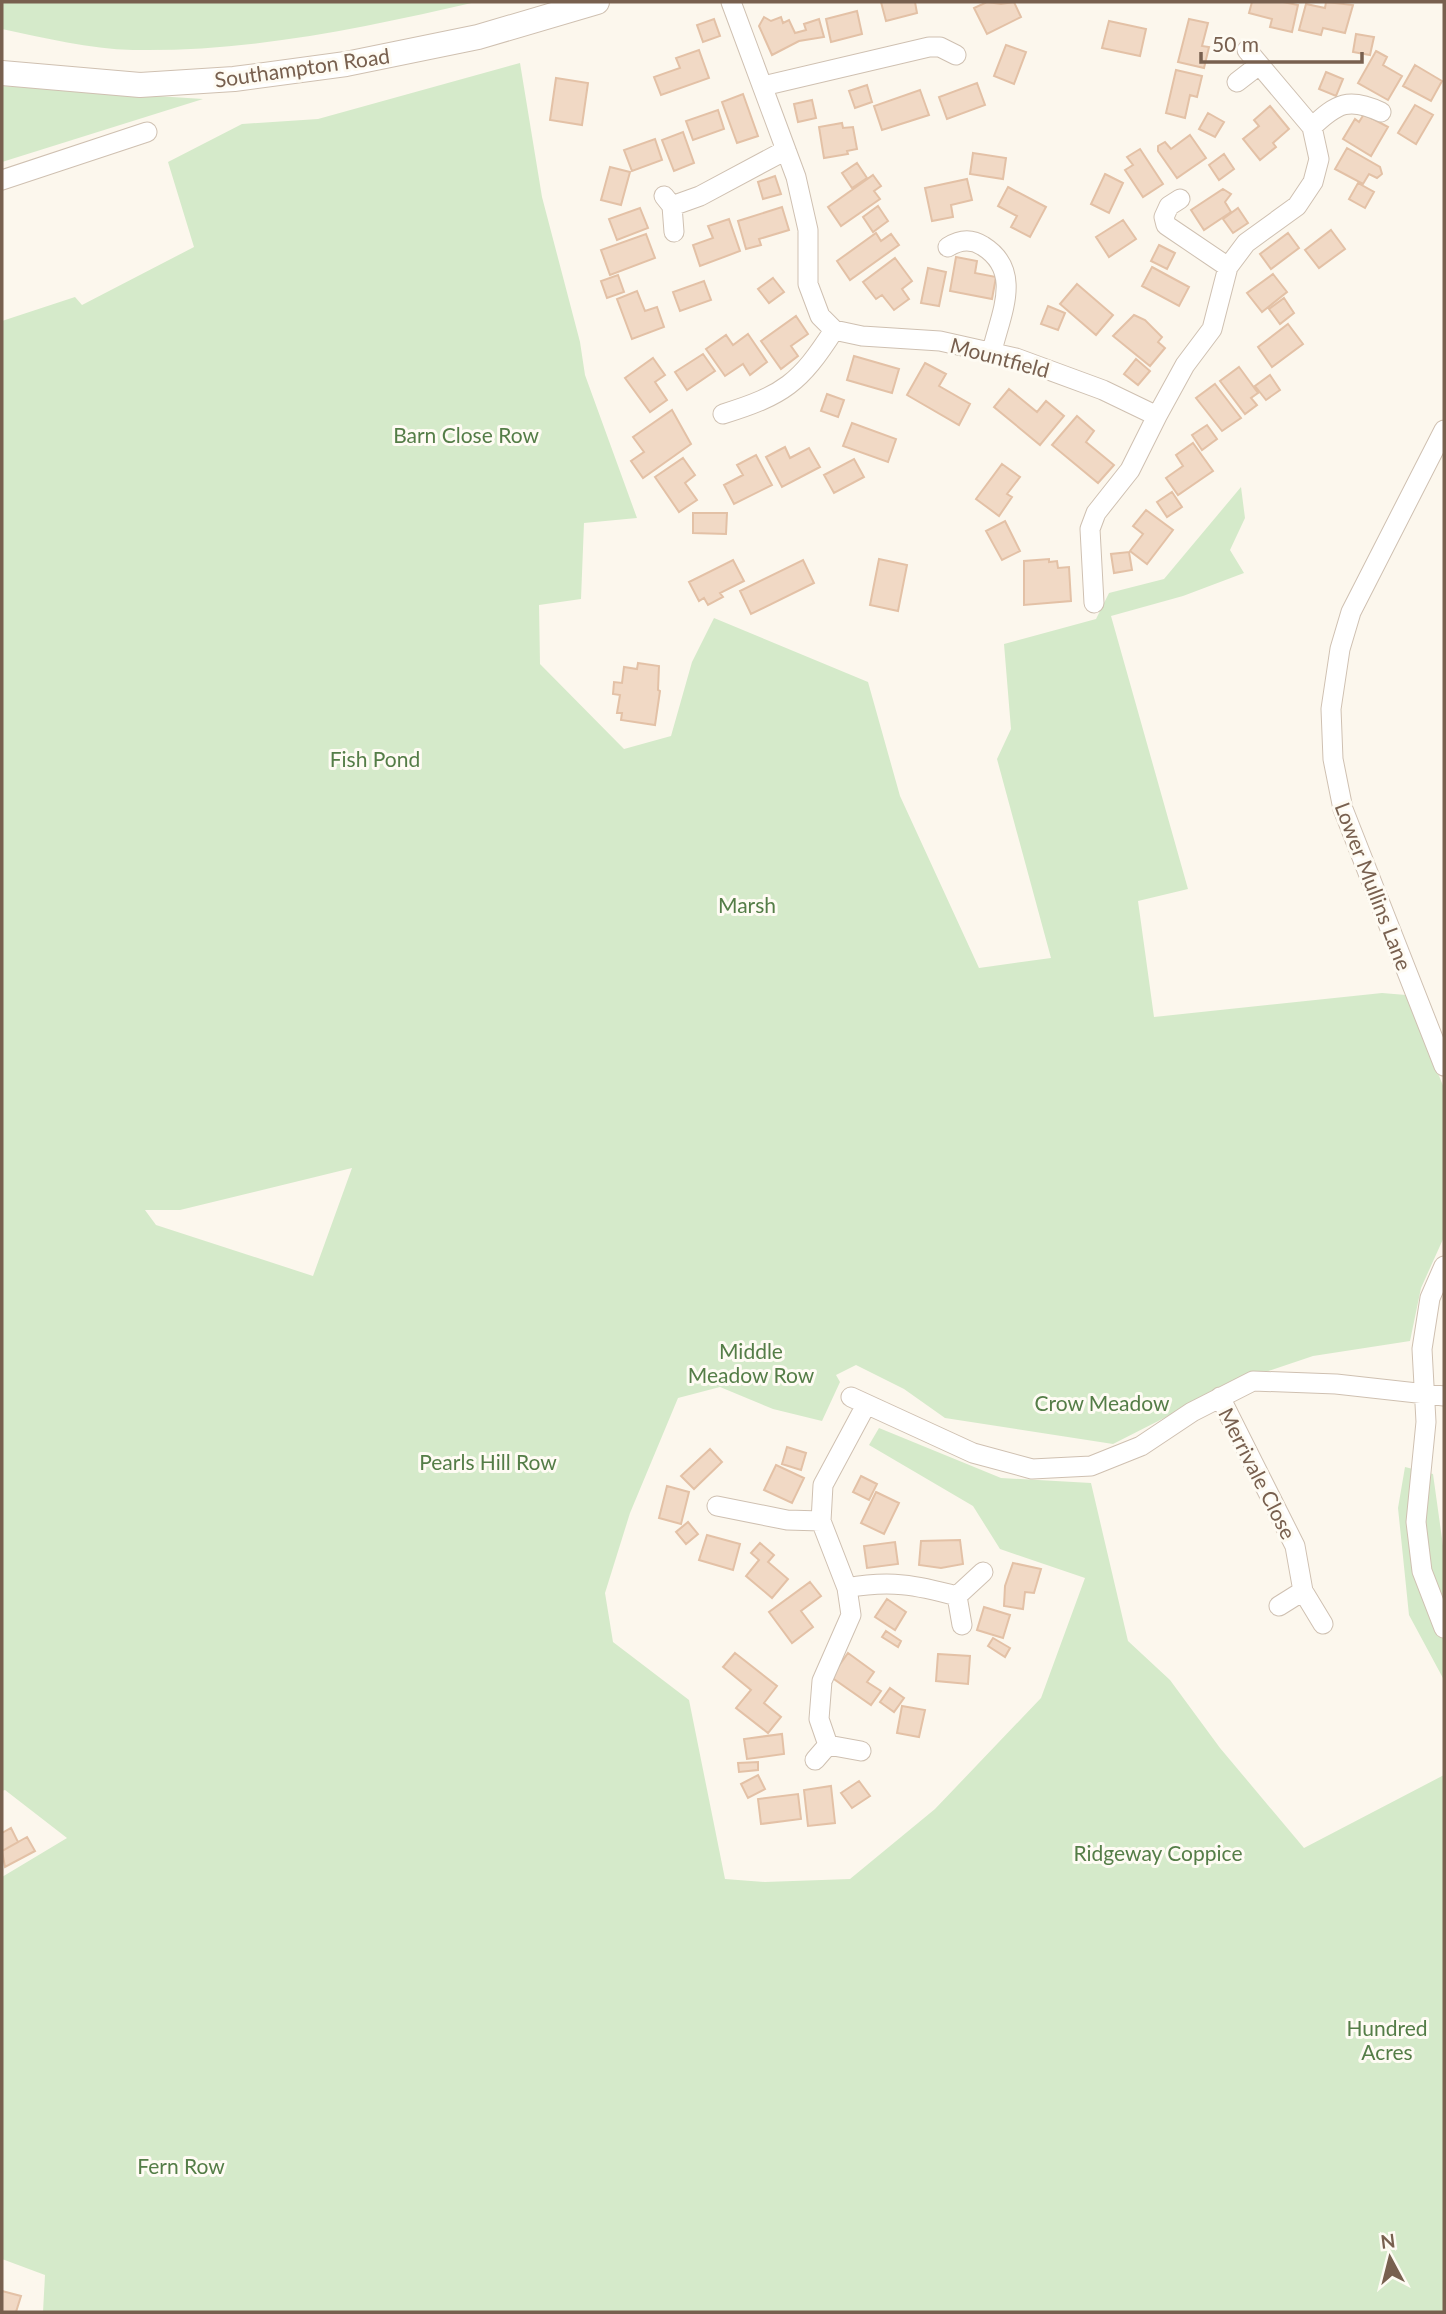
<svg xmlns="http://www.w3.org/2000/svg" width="1446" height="2314" viewBox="0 0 1446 2314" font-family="Lato,sans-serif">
<rect width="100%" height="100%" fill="#fcf7ed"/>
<!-- green -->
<path fill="#d5eaca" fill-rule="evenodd" d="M2 2H476C363 28 250 52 133 50 89 49 45 38 2 29Z
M520 63 542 197 580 342 585 375 637 518 584 523 581 599 539 605 540 664 624 749 671 736 692 662 714 618 868 682 900 796 979 968 1051 958 997 759 1011 729 1004 644 1096 619 1109 593 1164 579 1241 487 1245 518 1230 550 1244 573 1183 596 1111 616 1188 889 1138 901 1154 1017 1382 993 1406 995 1444 1088V1237L1421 1288 1410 1341 1313 1356 1233 1383 1113 1444 945 1418 904 1389 856 1365 836 1375 840 1382 822 1421 773 1409 720 1387 678 1398 630 1513 605 1593 613 1642 689 1700 725 1879 765 1882 850 1879 935 1809 1041 1698 1085 1578 1000 1549 973 1506 869 1445 879 1428 1001 1478 1091 1483 1128 1641 1170 1680 1220 1748 1304 1848 1444 1775V2312H43L45 2275 2 2259V1877L67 1838 5 1790 2 1791V321L75 297 82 305 194 247 168 162 242 124 318 119ZM352 1168 313 1276 156 1225 145 1210H180Z
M2 86 203 99 2 162Z
M1405 1467 1433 1474 1444 1553V1680L1409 1615 1398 1508Z"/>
<!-- building -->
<path fill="#f1d9c5" stroke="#e3c1a6" stroke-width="2" d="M881 2H915L917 13 886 21Z
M987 2 1001 4 1014 2 1021 17 987 34 974 8Z
M1252 2H1283L1298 5 1292 32 1270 27 1272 19 1249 13Z
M1326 2 1353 5 1345 33 1323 28 1321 35 1299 30 1306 4 1325 8Z
M857 11 862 34 831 42 826 19Z
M764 17 771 21 781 17 783 23 789 20 795 33 806 30 804 24 819 19 824 37 799 41 772 55 759 26Z
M714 19 720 36 703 42 697 25Z
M1189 19 1208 23 1202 46 1209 47 1204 68 1178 62Z
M1109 21 1146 29 1140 56 1102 48Z
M1356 34 1374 37 1370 55 1353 52Z
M1006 45 1026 52 1014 84 994 76Z
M699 50 709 78 661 95 654 77 680 68 676 58Z
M1376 51 1387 57 1383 65 1402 76 1388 100 1358 83Z
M1415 65 1442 81 1431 101 1403 86Z
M1176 70 1202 76 1197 97 1190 95 1185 118 1166 113Z
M1326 72 1343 79 1336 96 1319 89Z
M556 78 588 83 582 125 550 120Z
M977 83 985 105 947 119 939 97Z
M867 85 872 102 855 108 849 91Z
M920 90 929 115 882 130 874 106Z
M743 94 758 136 737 143 722 102Z
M812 100 816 118 798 122 794 104Z
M1415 105 1433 115 1416 144 1398 133Z
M1270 106 1289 129 1273 143 1276 147 1260 160 1243 139 1259 126 1254 120Z
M718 110 724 129 693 140 686 121Z
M1208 113 1224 122 1215 137 1199 129Z
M1364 114 1388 127 1371 156 1343 139 1355 119 1359 122Z
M842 123 843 128 853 127 857 149 847 151 848 154 824 158 819 127Z
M683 132 694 163 674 171 662 140Z
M1190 135 1206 158 1177 178 1158 151V146L1165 142 1171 149Z
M655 139 662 160 632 171 624 150Z
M1347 148 1380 167 1382 174 1377 178 1369 174 1363 184 1335 169Z
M1140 149 1163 184 1143 197 1125 170 1133 165 1127 157Z
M973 153 1006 158 1003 179 970 174Z
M1224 154 1234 169 1219 180 1209 165Z
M857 163 867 178 852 188 842 173Z
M610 167 630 172 621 205 601 200Z
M1105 174 1123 183 1109 213 1091 204Z
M873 175 881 186 874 191 880 199 841 226 828 207Z
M775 176 781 194 763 199 758 182Z
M967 179 972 200 951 205 953 217 932 221 925 188Z
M1358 183 1374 192 1365 208 1349 199Z
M1008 187 1046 207 1030 237 1011 227 1017 216 998 206Z
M1223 189 1231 194 1225 202 1231 212 1204 230 1191 210Z
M878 206 888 221 873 232 863 217Z
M782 207 789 230 759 239 761 245 746 249 738 221Z
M640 208 648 228 617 240 609 219Z
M1238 208 1248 223 1233 233 1223 219Z
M729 219 740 251 700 266 693 245 713 238 708 226Z
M1123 220 1136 239 1109 257 1096 237Z
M1331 230 1345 249 1319 268 1305 250Z
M876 233 881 241 891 234 899 245 850 280 837 261Z
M1288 233 1299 248 1271 269 1260 254Z
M646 234 655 258 610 275 601 250Z
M1159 245 1175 253 1167 269 1151 261Z
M956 257 977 261 975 273 996 277 992 299 950 291Z
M895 258 912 281 902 289 909 299 894 310 882 295 876 299 863 282Z
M1152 267 1189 287 1179 306 1142 286Z
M928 268 946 272 939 306 921 303Z
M1273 274 1287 292 1262 312 1247 293Z
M618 275 624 292 607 298 601 281Z
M773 278 784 292 769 303 758 289Z
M704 281 711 300 680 311 673 292Z
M1077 284 1113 315 1096 335 1060 304Z
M637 291 645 311 657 307 664 327 632 339 617 299Z
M1284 298 1294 313 1280 324 1269 309Z
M1048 306 1065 313 1058 330 1041 324Z
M1134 315 1145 320 1162 337 1158 342 1165 348 1150 366 1113 336Z
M796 316 808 334 791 346 798 356 781 369 761 341Z
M1288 324 1303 344 1272 367 1258 347Z
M748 334 767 362 750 375 743 364 725 376 706 349 726 335 733 345Z
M703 354 715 371 687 390 675 372Z
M854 356 899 369 892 393 847 380Z
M653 358 665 375 655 382 667 400 650 412 625 378Z
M1136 359 1150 371 1138 385 1124 374Z
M925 363 946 374 939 386 970 404 959 425 907 395Z
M1239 367 1258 393 1251 398 1257 405 1245 414 1220 381Z
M1270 375 1280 390 1266 400 1255 386Z
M1215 384 1241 418 1222 431 1196 398Z
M1009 389 1037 412 1046 401 1064 416 1040 445 994 407Z
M827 394 844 400 838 417 821 411Z
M672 410 691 444 643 478 631 461 644 452 633 437Z
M1077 416 1094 431 1086 442 1114 465 1098 483 1052 445Z
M852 423 896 439 888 462 843 446Z
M1207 425 1217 439 1202 450 1192 435Z
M1193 443 1213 471 1178 495 1166 478 1183 466 1176 455Z
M785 447 790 458 809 448 820 467 782 487 766 457Z
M756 455 772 485 734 504 724 485 743 475 737 465Z
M683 458 695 475 685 483 697 500 679 512 655 477Z
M854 459 864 477 834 493 824 475Z
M1002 464 1020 477 1007 494 1012 497 999 516 976 499Z
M1172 492 1182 507 1167 517 1157 502Z
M1146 510 1173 530 1147 564 1130 551 1143 534 1133 526Z
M693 513H727L726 534 693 533Z
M1005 521 1020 551 1002 560 986 531Z
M1129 552 1132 570 1114 573 1111 554Z
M879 559 907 565 898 611 870 605Z
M1049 559V562L1057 561 1058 568 1069 567 1071 601 1024 605V561Z
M733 560 744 581 720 593 723 597 708 605 704 598 699 601 689 582Z
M803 560 814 583 751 614 740 591Z
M638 663 659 666 658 690 660 691 655 725 621 720 622 713H617L620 695 613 694 614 682 622 683 624 667 637 669Z
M787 1447 806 1453 801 1470 782 1464Z
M710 1449 722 1462 694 1489 681 1476Z
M776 1465 804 1478 792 1503 764 1490Z
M861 1476 877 1484 869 1500 853 1492Z
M667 1486 689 1492 681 1524 659 1518Z
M876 1492 899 1503 884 1534 861 1523Z
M688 1522 698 1534 686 1544 676 1532Z
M707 1535 740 1544 733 1570 699 1560Z
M960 1540 963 1564 941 1568 919 1565 921 1541Z
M895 1542 898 1564 867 1568 864 1546Z
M760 1543 774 1555 768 1562 788 1579 772 1598 746 1576 759 1560 751 1553Z
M1013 1563 1041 1569 1034 1593 1025 1592 1023 1609 1004 1606 1005 1586Z
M810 1582 821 1596 801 1611 813 1627 792 1643 769 1612Z
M887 1599 906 1612 895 1630 875 1617Z
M984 1607 1010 1615 1003 1638 977 1630Z
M886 1631 901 1641 898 1647 882 1637Z
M993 1638 1010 1648 1005 1657 988 1646Z
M735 1653 777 1686 764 1703 781 1717 768 1733 736 1708 751 1690 723 1667Z
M848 1653 874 1672 867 1682 881 1691 871 1705 831 1677Z
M938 1654 970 1656 968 1684 936 1681Z
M890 1688 904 1698 894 1712 880 1702Z
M902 1706 925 1710 919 1737 897 1733Z
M782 1734 784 1754 747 1759 744 1739Z
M758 1762V1770L739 1772 738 1763Z
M758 1775 765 1789 748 1798 741 1784Z
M859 1781 870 1796 852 1808 841 1793Z
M831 1786 835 1823 808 1826 804 1790Z
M798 1794 801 1819 761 1824 758 1799Z
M11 1828 18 1842 2 1851V1833Z
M27 1837 35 1851 5 1867 2 1851Z
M2 2291 21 2296 16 2312H2Z"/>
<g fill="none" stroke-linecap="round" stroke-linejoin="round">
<defs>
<path id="minor" d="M731 2 796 177 808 230V284L820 316 834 330 862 336 940 341 1016 358 1103 390 1157 416 1185 365 1212 329 1228 267 1246 243 1297 206 1313 182 1319 159 1312 127 1247 50
M1237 82 1259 65
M763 86 929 47H940L956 55
M1312 127C1337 103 1349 97 1381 112
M2 180 147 132
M664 196 672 206 700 196 786 150
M1180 199 1169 206 1164 217 1166 225 1228 267
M672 206 674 232
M948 247C959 240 971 238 983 246 1023 271 1001 313 992 351
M723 414C784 395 800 383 834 330
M1444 430 1351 612 1340 649 1331 709 1333 759 1343 809 1444 1066
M1094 603 1090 529 1096 513 1130 470 1157 416
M1444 1266 1430 1298 1422 1349 1426 1422 1416 1522 1422 1571 1444 1628
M851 1397 973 1453 1032 1469 1091 1466 1141 1446 1192 1412 1253 1381 1336 1384 1444 1396
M1220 1397 1295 1546 1303 1591 1323 1624
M866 1405 823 1485 821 1521 847 1588C890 1580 916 1585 957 1596L962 1625
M717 1506 787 1520 821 1521
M957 1596 983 1572
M1279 1606 1303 1591
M828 1745 861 1751
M815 1760 828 1745 819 1719 822 1681 851 1615 847 1588"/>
<path id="tertiary" d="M2 73 140 85 234 79 346 64 478 37 597 2"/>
</defs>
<!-- minor casing -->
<use href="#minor" stroke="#cfc0b1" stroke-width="21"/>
<!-- tertiary casing -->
<use href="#tertiary" stroke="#cfc0b1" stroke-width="26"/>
<!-- minor -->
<use href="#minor" stroke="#fff" stroke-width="19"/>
<!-- tertiary -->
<use href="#tertiary" stroke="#fff" stroke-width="24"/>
</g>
<g text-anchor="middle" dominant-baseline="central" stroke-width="6" stroke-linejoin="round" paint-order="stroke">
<!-- street labels -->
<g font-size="21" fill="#78604f" stroke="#fefbf3">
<text transform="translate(302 67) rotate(-8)">Southampton Road</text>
<text transform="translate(1000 357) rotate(15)">Mountfield</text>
<text transform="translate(1374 886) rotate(69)">Lower Mullins Lane</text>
<text transform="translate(1258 1473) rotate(63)">Merrivale Close</text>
</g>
<!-- park labels -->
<g font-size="21" fill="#547d47" stroke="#fefbf3">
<text x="466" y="434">Barn Close Row</text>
<text x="375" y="758">Fish Pond</text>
<text x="747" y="904">Marsh</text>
<text x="751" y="1350">Middle<tspan x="751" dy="24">Meadow Row</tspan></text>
<text x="1102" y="1402">Crow Meadow</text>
<text x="488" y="1461">Pearls Hill Row</text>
<text x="1158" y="1852">Ridgeway Coppice</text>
<text x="1387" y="2027">Hundred<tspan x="1387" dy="24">Acres</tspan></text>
<text x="181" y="2165">Fern Row</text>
</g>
</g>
<!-- border -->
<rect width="1446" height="2314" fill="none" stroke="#78604f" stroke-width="7"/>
<!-- north arrow -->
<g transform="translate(1390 2258) rotate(353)" stroke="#fefbf3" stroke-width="5" paint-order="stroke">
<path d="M0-5L12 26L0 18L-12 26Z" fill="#78604f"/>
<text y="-10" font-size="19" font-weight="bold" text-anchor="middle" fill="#78604f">N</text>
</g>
<!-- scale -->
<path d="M1201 52v10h161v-10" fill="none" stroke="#78604f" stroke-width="3.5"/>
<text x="1212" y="52" font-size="21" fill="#78604f" stroke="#fefbf3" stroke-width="5" paint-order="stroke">50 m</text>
</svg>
